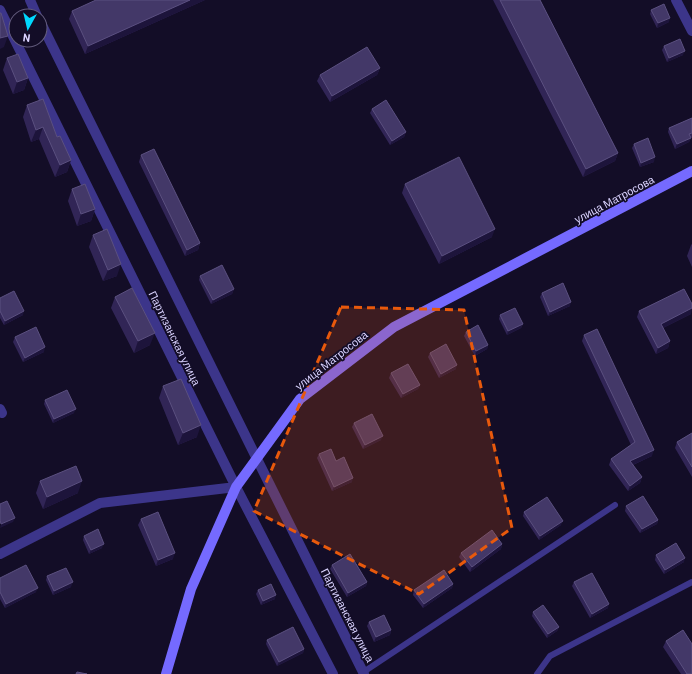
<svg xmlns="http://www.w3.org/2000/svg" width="692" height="674" viewBox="0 0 692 674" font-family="Barlow,sans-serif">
<rect width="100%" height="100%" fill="#130d27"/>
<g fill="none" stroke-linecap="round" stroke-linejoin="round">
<!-- service -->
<path stroke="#3c358a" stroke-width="6" d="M362 673 615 505
M537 674 550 656 692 582"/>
<!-- minor -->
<path stroke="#3c358a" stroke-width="10" d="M30 0 37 16
M676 0 692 31
M0 10 236 487 333 674
M40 21 257 459 364 674
M0 409 2 413
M0 554 100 503 236 487"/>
<!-- secondary -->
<path stroke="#756aff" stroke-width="10" d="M166 674 191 589 236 487 300 399 394 327 692 171"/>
</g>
<!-- wall -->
<path fill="#312556" d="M205 0 85 54 69 19 72 11Z
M493 0H540L618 153 615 161 583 177Z
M651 10 669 22 657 28 650 14Z
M664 46 683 55 667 62 662 50Z
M7 58 28 78 24 90 13 94 3 70Z
M380 68 377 75 330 102 317 81 320 75Z
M27 105 57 137 71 160 67 172 55 177 39 139 31 142 23 117Z
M372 109 406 132 404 137 390 145 370 113Z
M692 118V137L691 138 689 142 675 149 668 132 669 128Z
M634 144 654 162 640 167 632 148Z
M141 155 200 243 198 250 185 256 139 162Z
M405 184 492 237 439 264 402 193Z
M72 189 95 209 91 221 77 226 68 201Z
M93 235 117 276 103 281 89 247Z
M692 244V267L687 256 691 245Z
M200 276 234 289 232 294 211 304 199 280Z
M542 293 570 306 548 316 540 297Z
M115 297 150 345 134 353 111 308Z
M0 298 23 315 4 325 0 318Z
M639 311 691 314 663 328 670 341 668 348 656 354 637 317Z
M500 315 523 324 521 328 507 335 499 319Z
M466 332 488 345 487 349 475 356 464 336Z
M584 335 652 456 633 465 642 477 640 483 628 491 609 465 611 459 631 445 582 341Z
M15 337 44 352 23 362 13 342Z
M430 353 456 369 439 378 428 357Z
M391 373 420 385 418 389 401 398 389 378Z
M163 386 197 437 178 445 159 398Z
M45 400 74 413 53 423 44 404Z
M354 423 381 440 363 449 352 427Z
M692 433V477L675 448 677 442Z
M319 454 336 461 352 482 332 491 317 458Z
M40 481 78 493 43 509 36 493Z
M626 506 658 520 657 524 640 533 625 511Z
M524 512 561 525 539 540 523 516Z
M141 519 173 559 156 566 138 525Z
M84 536 102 548 89 554 83 540Z
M502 544 501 549 470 572 459 557 461 553Z
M656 555 684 562 664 574 655 560Z
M332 565 367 582 366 586 347 597 330 569Z
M47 576 71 587 53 595 46 580Z
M0 578 36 592 5 608 0 599Z
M574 582 608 608 590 618 572 586Z
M453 584 452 588 423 608 413 595 414 590Z
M258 590 275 599 261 605 256 594Z
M533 612 559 627 557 631 547 638 532 616Z
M369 622 391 630 390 635 374 642 367 626Z
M267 640 304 649 303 653 277 666 266 644Z
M666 641 692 674H681L663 647Z"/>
<!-- shaded-wall -->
<path fill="#1d143b" d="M190 0H205L85 54 88 46Z
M670 18 669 22 657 28 658 23Z
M8 36 4 47 0 49V38Z
M685 51 683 55 667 62 669 58Z
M380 68 377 75 330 102 332 96Z
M28 78 24 90 13 94 17 82Z
M43 127 39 139 31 142 36 130Z
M406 132 404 137 390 145 392 141Z
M691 138 689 142 675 149 677 144Z
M618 153 615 161 583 177 586 169Z
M655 157 654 162 640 167 641 163Z
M71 160 67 172 55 177 60 165Z
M95 209 91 221 77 226 81 214Z
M495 229 492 237 439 264 442 256Z
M200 243 198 250 185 256 187 250Z
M121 264 117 276 103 281 108 270Z
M234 289 232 294 211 304 213 300Z
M571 302 570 306 548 316 550 312Z
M692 308 691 314 659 330 661 324Z
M24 311 23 315 4 325 5 321Z
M523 324 521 328 507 335 508 331Z
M155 333 150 345 134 353 138 341Z
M670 341 668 348 656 354 658 348Z
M488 345 487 349 475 356 476 351Z
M45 347 44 352 23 362 25 358Z
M457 365 456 369 439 378 441 374Z
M420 385 418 389 401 398 403 394Z
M76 409 74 413 53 423 54 419Z
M201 425 197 437 178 445 183 433Z
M383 436 381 440 363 449 365 445Z
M654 450 652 456 628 467 630 461Z
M642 477 640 483 628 491 630 486Z
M353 478 352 482 332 491 334 487Z
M82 481 78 493 43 509 47 497Z
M15 518 13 522 0 528 1 524Z
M658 520 657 524 640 533 642 529Z
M563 521 561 525 539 540 540 536Z
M104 544 102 548 89 554 91 550Z
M502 544 501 549 470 572 472 567Z
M175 553 173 559 156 566 158 560Z
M685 558 684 562 664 574 665 570Z
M73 582 71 587 53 595 54 591Z
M367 582 366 586 347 597 348 593Z
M453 584 452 588 423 608 424 604Z
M38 588 36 592 5 608 6 604Z
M276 595 275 599 261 605 263 601Z
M609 604 608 608 590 618 592 614Z
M559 627 557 631 547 638 548 634Z
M391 630 390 635 374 642 376 637Z
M304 649 303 653 277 666 279 662Z"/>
<!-- building -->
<path fill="#433868" stroke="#5b5080" d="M96 0H190L88 46 72 11Z
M500 0H540L618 153 586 169Z
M664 4 670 18 658 23 651 10Z
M0 13H1L8 36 0 38Z
M680 39 685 51 669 58 664 46Z
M367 47 380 68 332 96 320 75Z
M18 54 28 78 17 82 7 58Z
M43 99 57 137 60 136 71 160 60 165 43 127 36 130 27 105Z
M386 100 406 132 392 141 372 109Z
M692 118V133L689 134 691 138 677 144 669 128Z
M648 138 655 157 641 163 634 144Z
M154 149 200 243 187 250 141 155Z
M459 157 495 229 442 256 405 184Z
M85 184 95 209 81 214 72 189Z
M107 229 121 264 108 270 93 235Z
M222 265 234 289 213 300 200 276Z
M563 283 571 302 550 312 542 293Z
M132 288 155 333 138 341 115 297Z
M684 289 692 304V308L661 324 670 341 658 348 639 311Z
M14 291 24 311 5 321 0 311V298Z
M515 308 523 324 508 331 500 315Z
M478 325 488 345 476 351 466 332Z
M36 327 45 347 25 358 15 337Z
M597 329 654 450 630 461 642 477 630 486 611 459 635 442 584 335Z
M446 344 457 365 441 374 430 353Z
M408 364 420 385 403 394 391 373Z
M181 379 201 425 183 433 163 386Z
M67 390 76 409 54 419 45 400Z
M372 414 383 436 365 445 354 423Z
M692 433V467L677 442Z
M331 449 336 461 344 457 353 478 334 487 319 454Z
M76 466 82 481 47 497 40 481Z
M643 496 658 520 642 529 626 506Z
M547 497 563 521 540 536 524 512Z
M7 501 15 518 1 524 0 520V504Z
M158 512 175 553 158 560 141 519Z
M98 529 104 544 91 550 84 536Z
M492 530 502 544 472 567 461 553Z
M676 543 685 558 665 570 656 555Z
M350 554 367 582 348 593 332 565Z
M26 565 38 588 6 604 0 592V578Z
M66 568 73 582 54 591 47 576Z
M444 570 453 584 424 604 414 590Z
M592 573 609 604 592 614 574 582Z
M271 584 276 595 263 601 258 590Z
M543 605 559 627 548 634 533 612Z
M384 615 391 630 376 637 369 622Z
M293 627 304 649 279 662 267 640Z
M683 630 692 644V674H687L666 641Z
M77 672 87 674H76Z"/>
<!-- marked area -->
<path fill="#e8590c" fill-opacity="0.2" stroke="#e8590c" stroke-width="3" stroke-dasharray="8 5" stroke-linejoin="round" d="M341 307 464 310 512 528 419 594 254 511Z"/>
<g text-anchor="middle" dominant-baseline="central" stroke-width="3.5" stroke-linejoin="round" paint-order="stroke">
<!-- street labels -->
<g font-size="11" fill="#dad3ff" stroke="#130d27">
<text transform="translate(614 199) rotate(-28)">улица Матросова</text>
<text transform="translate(175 338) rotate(64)">Партизанская улица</text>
<text transform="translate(331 360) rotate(-38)">улица Матросова</text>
<text transform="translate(348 615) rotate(63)">Партизанская улица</text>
</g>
</g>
<!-- north arrow -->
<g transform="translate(28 28) rotate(188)"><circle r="19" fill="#130d27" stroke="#635c7d"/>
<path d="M0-3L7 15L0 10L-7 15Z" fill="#00d8fe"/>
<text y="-6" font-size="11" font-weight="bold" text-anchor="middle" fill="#dad3ff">N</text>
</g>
</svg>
